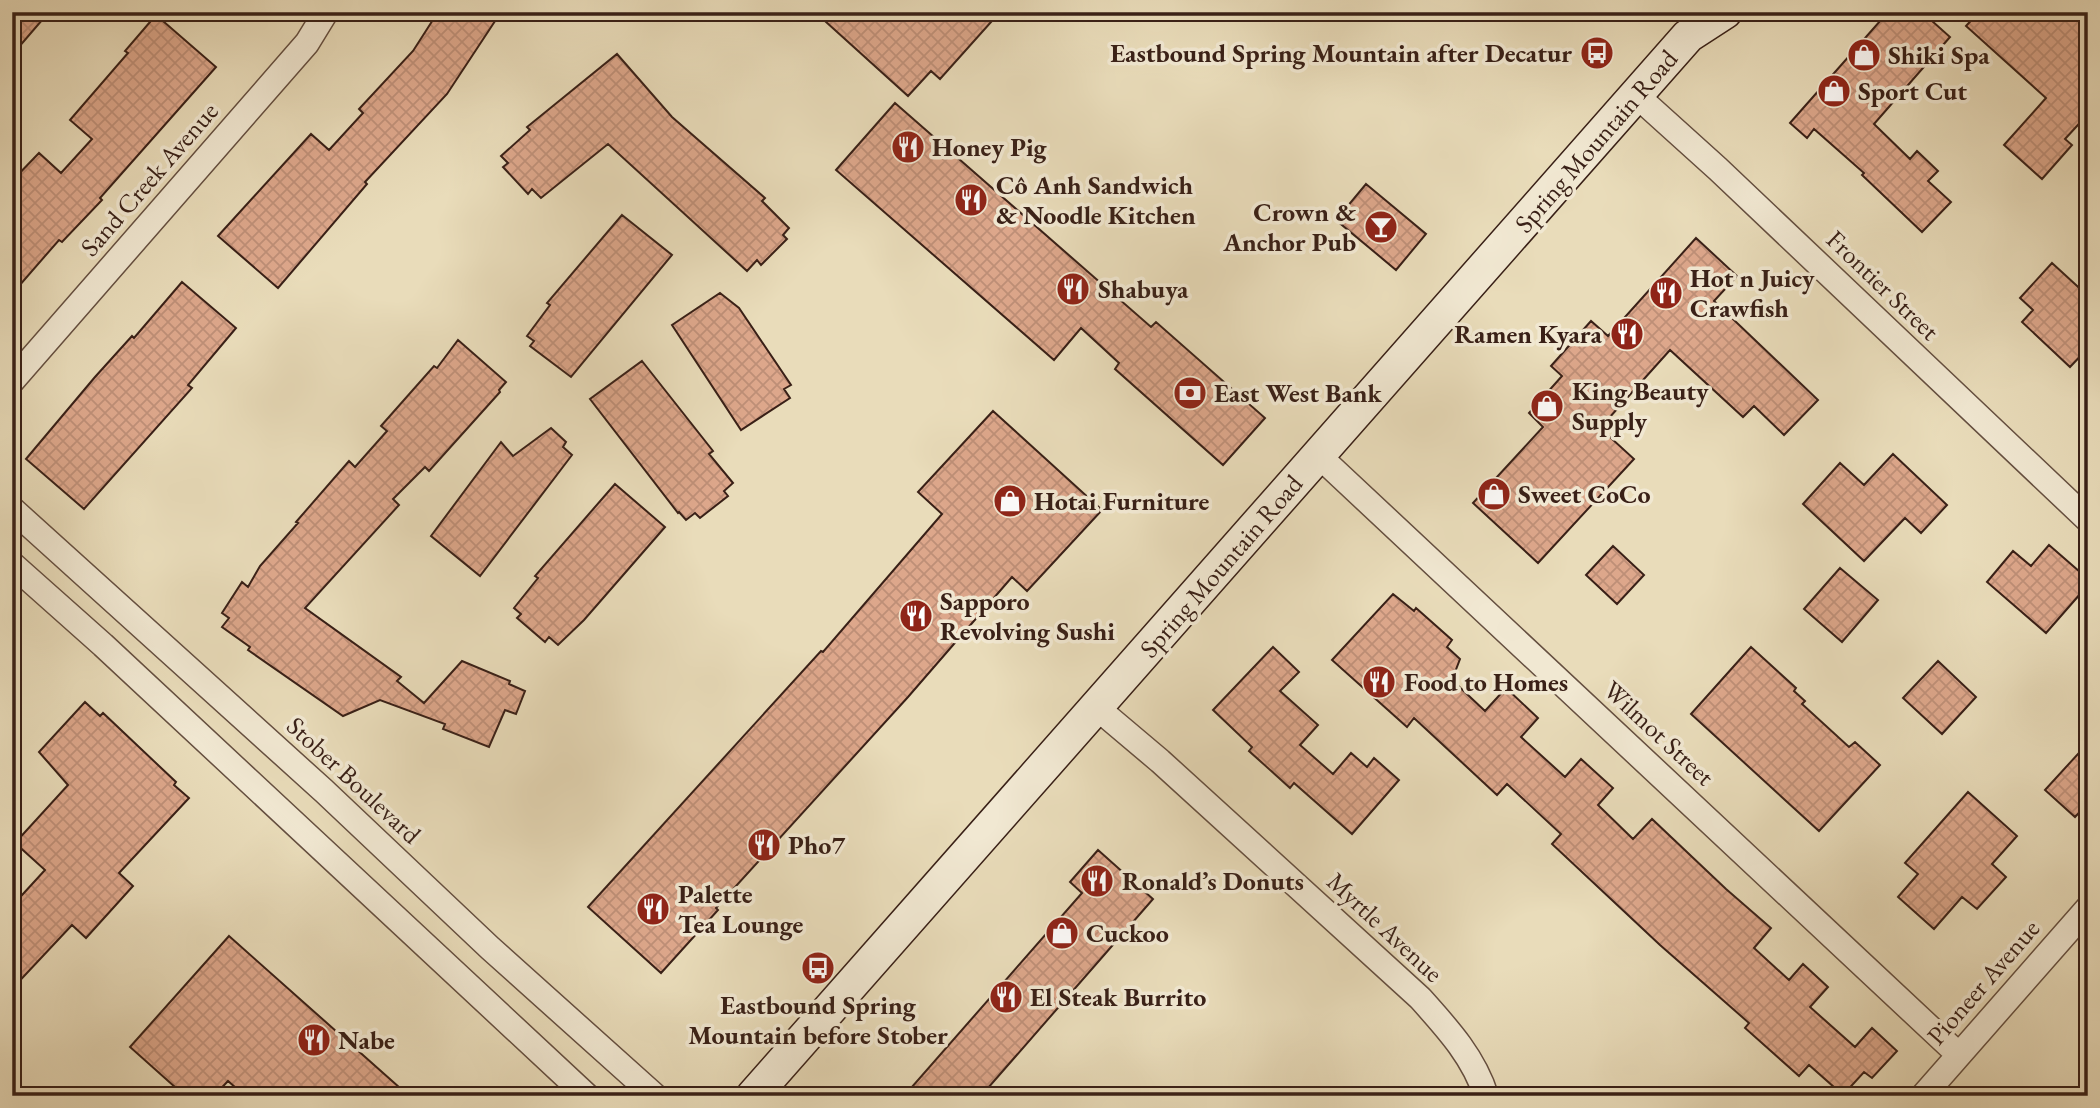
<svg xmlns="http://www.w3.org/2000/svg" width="2100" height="1108" viewBox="0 0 2100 1108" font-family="'EB Garamond',serif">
<defs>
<pattern id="building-cross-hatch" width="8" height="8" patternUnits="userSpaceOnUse" patternTransform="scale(1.75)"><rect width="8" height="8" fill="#dda78b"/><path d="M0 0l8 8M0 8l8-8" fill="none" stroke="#be8f77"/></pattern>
</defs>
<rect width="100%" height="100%" fill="#e9dcba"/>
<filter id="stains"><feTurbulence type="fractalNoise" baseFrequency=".00286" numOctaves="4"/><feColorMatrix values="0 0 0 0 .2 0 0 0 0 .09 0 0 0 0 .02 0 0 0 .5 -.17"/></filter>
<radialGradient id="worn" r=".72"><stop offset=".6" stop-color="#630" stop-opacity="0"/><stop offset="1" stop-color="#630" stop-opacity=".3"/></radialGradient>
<!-- building -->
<path fill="url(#building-cross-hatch)" stroke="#392017" stroke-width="2" d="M12 12H49L12 55Z
M438 12H501L447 94 365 182 367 184 278 288 218 236 311 134 329 150 363 113 359 109 413 51Z
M815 12H1000L940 79 931 71 908 96Z
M1888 12H1922L1950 37 1874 124 1910 159 1917 151 1938 171 1928 181 1951 202 1922 232 1862 175 1864 173 1814 129 1807 138 1790 123Z
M1979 12H2088V114L2065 139 2072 145 2042 179 2004 145 2046 98 1966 26Z
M156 15 216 67 100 198 102 200 62 242 59 240 12 294V181L39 153 61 173 92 139 70 120 128 53 125 51Z
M617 54 672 117 765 198 762 201 789 228 783 235 787 239 761 265 757 260 747 271 608 144 541 198 532 189 528 194 503 167 508 163 501 156 530 130 527 127Z
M895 103 1151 327 1156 322 1265 418 1223 465 1115 369 1119 363 1081 328 1054 360 836 170Z
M1366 184 1426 234 1396 270 1336 220Z
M622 215 672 255 571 377 530 346 534 341 527 336 550 305 547 303Z
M1696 238 1737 276 1714 301 1818 400 1784 435 1754 406 1743 417 1670 350 1600 428 1634 459 1538 563 1473 503 1543 427 1529 413 1562 376 1551 366 1591 321 1608 336Z
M2052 263 2088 296V348L2070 367 2022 322 2033 310 2020 298Z
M182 282 236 328 188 385 192 388 84 509 26 459 95 377 132 336 134 338Z
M720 293 739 308 791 385 784 389 790 398 741 430 672 325Z
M458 340 506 382 499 390 500 392 429 471 425 467 393 499 399 505 305 608 401 677 397 681 424 703 462 661 510 681 509 684 525 691 516 714 505 710 489 747 443 729 445 724 380 700 343 716 248 650 250 647 222 627 229 618 222 613 242 582 248 587 260 566 298 523 296 522 349 461 355 467 387 431 381 426 434 366 437 368Z
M642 361 713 451 709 454 733 483 724 491 728 496 700 518 695 513 686 520 679 512 678 513 590 399Z
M993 411 1102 510 1027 591 1012 577 908 697 716 908 718 910 661 973 588 907 821 651 823 652 942 514 918 492Z
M551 428 566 442 563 447 572 455 480 576 431 536 501 442 513 456Z
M1893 454 1947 505 1921 533 1905 518 1864 561 1803 504 1840 463 1864 485Z
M615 484 665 527 584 620 558 645 549 637 545 642 517 618 521 614 514 608 538 578 535 576Z
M2049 545 2088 579V585L2046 633 1987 582 2013 551 2031 566Z
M1613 546 1644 575 1617 604 1586 575Z
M1840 568 1878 600 1842 642 1804 609Z
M1393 594 1414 611 1416 608 1452 640 1447 647 1460 659 1452 680 1485 711 1506 688 1538 718 1521 737 1565 777 1581 759 1613 788 1598 805 1633 839 1652 819 1726 889 1771 928 1754 948 1789 980 1803 964 1828 987 1810 1007 1855 1047 1872 1028 1897 1051 1872 1078 1864 1072 1843 1095 1809 1065 1799 1076 1745 1028 1749 1023 1660 945 1552 844 1561 834 1507 784 1497 795 1414 718 1407 727 1332 660Z
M1273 647 1299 672 1280 691 1318 725 1300 745 1333 774 1351 753 1367 767 1374 758 1399 780 1352 834 1294 783 1290 788 1249 751 1252 747 1213 710Z
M1751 647 1796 688 1794 691 1805 701 1802 704 1849 747 1855 742 1880 765 1819 831 1691 714Z
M1938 661 1976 697 1942 734 1903 698Z
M85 702 100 716 103 713 176 782 174 785 189 798 119 873 133 886 86 938 72 925 12 989V906L45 870 15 843 68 785 39 752Z
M2088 743V803L2075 817 2045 790Z
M1968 792 2017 836 1992 864 2006 877 1977 909 1962 897 1934 929 1898 897 1918 874 1905 863Z
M1098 850 1153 899 981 1096H904L1082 893 1070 882Z
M229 936 409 1096H245L228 1081 214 1096H185L130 1047Z"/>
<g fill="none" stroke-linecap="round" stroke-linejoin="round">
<defs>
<path id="street" d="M1636 95 1718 169 2088 520
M12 381 307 43 326 12
M1318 455 1959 1055
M12 509 324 791 490 948 655 1096
M12 564 103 645 587 1096
M1096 707 1160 761 1420 998C1446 1027 1474 1057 1486 1096
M1923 1096 2088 908"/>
<path id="secondary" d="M753 1096 1688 36 1725 12"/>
</defs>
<!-- street casing -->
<use href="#street" stroke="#654f40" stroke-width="27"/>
<!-- secondary casing -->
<use href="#secondary" stroke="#392017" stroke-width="36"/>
<!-- street -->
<use href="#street" stroke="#f1e8d2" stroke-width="24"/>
<!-- secondary -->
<use href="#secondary" stroke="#f1e8d2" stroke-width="33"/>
</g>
<!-- icons -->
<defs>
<symbol id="bus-disc" viewBox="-11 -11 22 22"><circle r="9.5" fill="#8f2418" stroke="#f1e8d2"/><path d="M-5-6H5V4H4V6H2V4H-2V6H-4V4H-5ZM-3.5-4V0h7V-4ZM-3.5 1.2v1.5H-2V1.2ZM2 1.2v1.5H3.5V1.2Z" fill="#fff"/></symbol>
<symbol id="shop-disc" viewBox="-11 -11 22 22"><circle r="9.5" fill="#8f2418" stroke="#f1e8d2"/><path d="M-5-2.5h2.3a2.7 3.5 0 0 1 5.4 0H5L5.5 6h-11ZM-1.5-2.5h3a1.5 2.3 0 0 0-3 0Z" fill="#fff"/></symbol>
<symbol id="restaurant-disc" viewBox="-11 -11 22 22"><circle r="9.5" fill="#8f2418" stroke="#f1e8d2"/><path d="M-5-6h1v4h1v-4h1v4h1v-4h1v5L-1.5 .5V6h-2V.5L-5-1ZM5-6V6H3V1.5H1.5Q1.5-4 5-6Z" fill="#fff"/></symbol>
<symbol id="bar-disc" viewBox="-11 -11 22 22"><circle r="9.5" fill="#8f2418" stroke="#f1e8d2"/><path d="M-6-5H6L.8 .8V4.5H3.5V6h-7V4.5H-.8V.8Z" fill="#fff"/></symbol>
<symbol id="bank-disc" viewBox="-11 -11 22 22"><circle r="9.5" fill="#8f2418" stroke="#f1e8d2"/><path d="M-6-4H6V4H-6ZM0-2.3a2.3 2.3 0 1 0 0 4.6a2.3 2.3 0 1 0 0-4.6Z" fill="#fff"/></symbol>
</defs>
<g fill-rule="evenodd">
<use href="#bus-disc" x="1578" y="34" width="38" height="38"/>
<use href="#shop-disc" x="1845" y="36" width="38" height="38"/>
<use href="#shop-disc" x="1815" y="72" width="38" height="38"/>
<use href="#restaurant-disc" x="889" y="128" width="38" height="38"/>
<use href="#restaurant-disc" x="952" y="181" width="38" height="38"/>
<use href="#bar-disc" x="1362" y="208" width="38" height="38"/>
<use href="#restaurant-disc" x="1054" y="270" width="38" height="38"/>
<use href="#restaurant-disc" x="1647" y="274" width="38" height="38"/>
<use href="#restaurant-disc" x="1608" y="315" width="38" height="38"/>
<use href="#bank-disc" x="1171" y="374" width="38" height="38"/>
<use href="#shop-disc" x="1528" y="387" width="38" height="38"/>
<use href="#shop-disc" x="1475" y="475" width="38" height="38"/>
<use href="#shop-disc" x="991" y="482" width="38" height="38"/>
<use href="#restaurant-disc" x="897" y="597" width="38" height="38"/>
<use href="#restaurant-disc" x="1360" y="663" width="38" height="38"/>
<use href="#restaurant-disc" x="745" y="826" width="38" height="38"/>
<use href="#restaurant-disc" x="1078" y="862" width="38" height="38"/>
<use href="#restaurant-disc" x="634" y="890" width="38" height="38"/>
<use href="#shop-disc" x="1043" y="914" width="38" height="38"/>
<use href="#bus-disc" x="799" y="949" width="38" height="38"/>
<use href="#restaurant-disc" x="987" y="978" width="38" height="38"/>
<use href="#restaurant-disc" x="295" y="1021" width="38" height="38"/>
</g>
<g text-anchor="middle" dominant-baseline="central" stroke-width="7" stroke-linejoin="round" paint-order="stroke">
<!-- poi labels -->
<g font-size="26" font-weight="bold" fill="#392017" stroke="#f1e8d2" text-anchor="start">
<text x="1572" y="53" text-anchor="end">Eastbound Spring Mountain after Decatur</text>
<text x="1888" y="55">Shiki Spa</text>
<text x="1858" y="91">Sport Cut</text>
<text x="932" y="147">Honey Pig</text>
<text x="996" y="185">Cô Anh Sandwich<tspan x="996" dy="30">&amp; Noodle Kitchen</tspan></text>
<text x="1356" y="212" text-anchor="end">Crown &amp;<tspan x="1356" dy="30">Anchor Pub</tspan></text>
<text x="1690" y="278">Hot n Juicy<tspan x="1690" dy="30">Crawfish</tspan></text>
<text x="1098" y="289">Shabuya</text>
<text x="1602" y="334" text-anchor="end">Ramen Kyara</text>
<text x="1572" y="391">King Beauty<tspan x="1572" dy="30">Supply</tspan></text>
<text x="1214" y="393">East West Bank</text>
<text x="1518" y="494">Sweet CoCo</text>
<text x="1034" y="501">Hotai Furniture</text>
<text x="940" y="601">Sapporo<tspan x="940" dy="30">Revolving Sushi</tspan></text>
<text x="1404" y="682">Food to Homes</text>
<text x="788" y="845">Pho7</text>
<text x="1122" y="881">Ronald’s Donuts</text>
<text x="678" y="894">Palette<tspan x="678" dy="30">Tea Lounge</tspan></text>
<text x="1086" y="933">Cuckoo</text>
<text x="1030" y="997">El Steak Burrito</text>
<text x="818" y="1005" text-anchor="middle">Eastbound Spring<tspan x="818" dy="30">Mountain before Stober</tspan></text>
<text x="338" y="1040">Nabe</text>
</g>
<!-- street labels -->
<g font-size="26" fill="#392017" stroke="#f1e8d2">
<text transform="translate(1596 141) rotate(-49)">Spring Mountain Road</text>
<text transform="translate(149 179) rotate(-49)">Sand Creek Avenue</text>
<text transform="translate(1883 285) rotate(44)">Frontier Street</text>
<text transform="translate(1221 566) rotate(-49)">Spring Mountain Road</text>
<text transform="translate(1659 733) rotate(43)">Wilmot Street</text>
<text transform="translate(354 780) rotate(43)">Stober Boulevard</text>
<text transform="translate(1385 927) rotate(43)">Myrtle Avenue</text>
<text transform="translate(1983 982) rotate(-49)">Pioneer Avenue</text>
</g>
</g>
<!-- margin -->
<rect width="2100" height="1108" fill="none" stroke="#e9dcba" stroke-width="42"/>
<rect x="14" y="14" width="2072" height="1080" fill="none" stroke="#392017" stroke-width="3.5"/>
<rect x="21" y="21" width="2058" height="1066" fill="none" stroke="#392017" stroke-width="2"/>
<rect width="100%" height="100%" filter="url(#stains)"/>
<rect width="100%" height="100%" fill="url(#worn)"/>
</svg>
